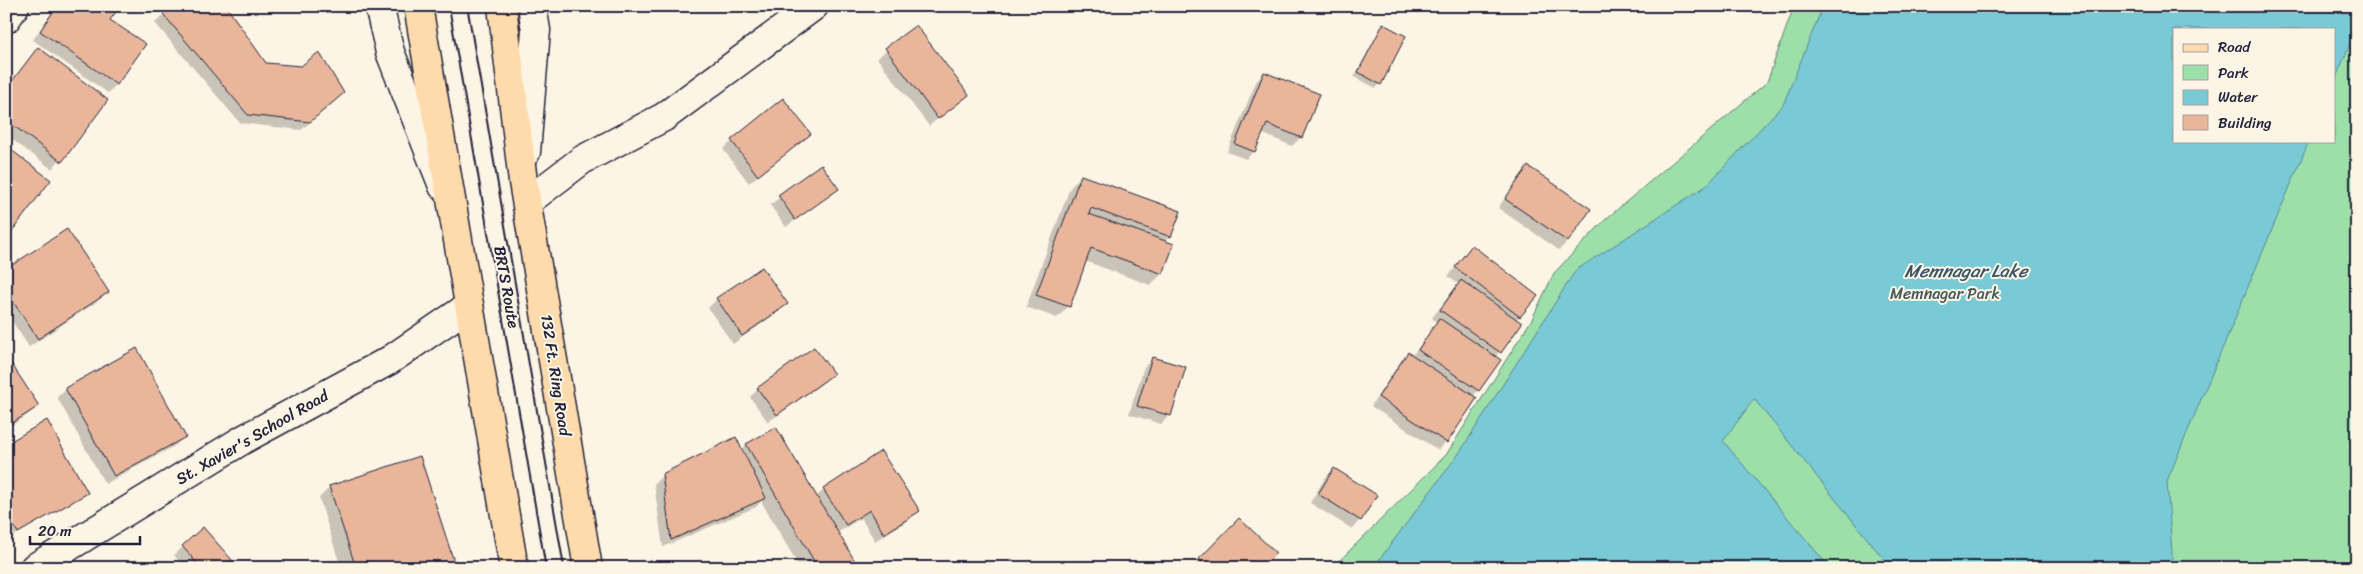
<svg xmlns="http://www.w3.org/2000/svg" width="2363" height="574" viewBox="0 0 2363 574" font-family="Sriracha,sans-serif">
<rect width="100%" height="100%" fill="#fcf5e5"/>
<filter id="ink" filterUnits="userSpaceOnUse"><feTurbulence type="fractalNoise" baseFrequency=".02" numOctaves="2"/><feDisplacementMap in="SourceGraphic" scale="10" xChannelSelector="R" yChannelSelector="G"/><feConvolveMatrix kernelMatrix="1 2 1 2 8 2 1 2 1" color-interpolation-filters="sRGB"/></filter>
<g filter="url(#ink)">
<!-- green -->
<path fill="#9ddfa9" stroke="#608072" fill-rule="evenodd" d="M1794 6H2357V568H1332L1446 455 1532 319 1554 273 1606 219 1767 82ZM2174 29H2334V141H2174Z"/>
<!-- water -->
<path fill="#7acad5" stroke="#578797" d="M1823 6H2357V28L2334 82V29H2174V141H2309L2167 481 2173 568H1891L1754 399 1723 441 1830 568H1787L1773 561 1766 568H1373L1460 452 1576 270 1706 186 1783 105Z"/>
<!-- shadow -->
<path fill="#0003" d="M56 6H118L108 20 144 44 116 85 108 93 33 40Z
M175 6 266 64 334 102 301 130 240 123 155 23Z
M1383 25 1380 84 1376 88 1354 77Z
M916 26 967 95 929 126 877 58Z
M38 49 107 100 52 169 6 135V88Z
M1264 73 1301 137 1292 146 1261 133 1254 151 1246 159 1227 152 1256 82Z
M783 100 810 134 749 183 723 149Z
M821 166 837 189 786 227 770 205Z
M1528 168 1568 241 1559 250 1498 208 1520 176Z
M1081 176 1170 236 1164 242 1172 245 1162 274 1150 285 1085 261 1069 306 1057 318 1026 307 1070 188Z
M1472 247 1536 296 1516 320 1478 390 1473 396 1446 442 1438 450 1371 406 1400 362 1408 353 1412 356 1437 322 1432 318 1458 284 1448 276Z
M762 268 786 304 778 312 733 344 708 308 717 299Z
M6 271 107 292 99 300 29 347 6 312Z
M1152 359 1170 415 1161 424 1129 414 1144 367Z
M6 364 37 406 29 414 6 429Z
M832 374 824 382 768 422 750 397 758 389Z
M66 389 184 436 176 445 105 484 57 397Z
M776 428 816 497 824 490 918 511 910 519 875 541 861 518 837 533 857 568H800L761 501 756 507 663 547 654 484 663 475 741 451 746 445Z
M6 445 87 492 14 536 6 523Z
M1334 469 1360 520 1352 529 1310 503 1325 478Z
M330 487 454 568H341L319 498Z
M1239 519 1260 568H1192Z
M203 529 237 568H185L174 555Z"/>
<!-- building -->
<path fill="#e9b69b" stroke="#22223b" d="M57 6H120L110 20 146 44 117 85 40 31Z
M173 6H226L266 63 301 66 319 52 344 93 310 122 248 115 163 14Z
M1383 24 1406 36 1381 85 1358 72Z
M916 25 969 95 938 119 885 48Z
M38 47 108 100 62 162 6 120V89Z
M1264 72 1320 94 1302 138 1267 124 1255 152 1235 144Z
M783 98 811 134 758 176 731 140Z
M6 146 51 180 6 239Z
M821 164 839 189 795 220 778 195Z
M1528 166 1591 209 1568 242 1505 199Z
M1081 175 1181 211 1171 237 1091 208 1089 214 1174 244 1163 274 1091 248 1070 307 1036 295Z
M67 229 109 292 38 339 6 291V269Z
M1472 245 1538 296 1520 317 1455 267Z
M762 267 788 304 742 336 716 298Z
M1461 280 1522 323 1501 353 1440 310Z
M1439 318 1501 360 1479 391 1418 350Z
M814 347 834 374 777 415 757 388Z
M137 348 186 437 114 476 65 388Z
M1408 352 1477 398 1447 443 1378 397Z
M1152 357 1186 367 1171 416 1137 406Z
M9 360 39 406 6 427V362Z
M47 420 88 493 18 533 6 512V444Z
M776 427 859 568H818L746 444Z
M736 437 766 498 671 540 662 474Z
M881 451 920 511 884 534 870 510 846 525 823 489Z
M420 456 456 568H356L329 486Z
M1334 468 1377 495 1361 521 1318 494Z
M1239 518 1276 553 1262 568H1208L1199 559Z
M203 527 239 568H201L182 546Z"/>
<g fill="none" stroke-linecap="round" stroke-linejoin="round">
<defs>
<path id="lane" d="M458 6 555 568"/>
<path id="street" d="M6 19 15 6"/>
<path id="secondary" d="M379 6 390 52 443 186
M526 152 536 30 532 6
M527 202 582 160 664 117 814 6
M34 568 244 439 390 360 469 306"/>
<path id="primary" d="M418 6 514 568
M502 6 523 182 588 568"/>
</defs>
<!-- lane casing -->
<use href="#lane" stroke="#22223b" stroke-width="20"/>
<!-- street casing -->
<use href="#street" stroke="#22223b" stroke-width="31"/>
<!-- secondary casing -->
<use href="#secondary" stroke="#22223b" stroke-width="31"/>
<!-- primary casing -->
<use href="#primary" stroke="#22223b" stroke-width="31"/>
<!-- lane -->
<use href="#lane" stroke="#fcf5e5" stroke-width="16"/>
<!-- street -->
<use href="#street" stroke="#fcf5e5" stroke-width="28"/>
<!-- secondary -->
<use href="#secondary" stroke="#fcf5e5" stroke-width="28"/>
<!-- primary -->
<use href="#primary" stroke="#fedbac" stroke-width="28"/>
</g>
</g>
<g text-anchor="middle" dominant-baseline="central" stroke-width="4" stroke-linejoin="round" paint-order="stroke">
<!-- street labels -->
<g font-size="16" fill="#22223b" stroke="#fcf5e5">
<text transform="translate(507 287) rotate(80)">BRTS Route</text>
<text transform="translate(556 375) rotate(81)">132 Ft. Ring Road</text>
<text transform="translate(252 437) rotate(-30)">St. Xavier's School Road</text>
</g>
<!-- park labels -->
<g font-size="16" fill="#475b5c" stroke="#fcf5e5">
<text x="1945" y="293">Memnagar Park</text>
</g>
<!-- water labels -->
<g font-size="18" font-style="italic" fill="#3c5469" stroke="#fcf5e5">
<text x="1966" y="271">Memnagar Lake</text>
</g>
</g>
<!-- margin -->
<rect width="2363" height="574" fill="none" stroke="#fcf5e5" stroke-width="25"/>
<rect x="12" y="12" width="2338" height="549" fill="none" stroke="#22223b" stroke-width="2" filter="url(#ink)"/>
<!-- legend -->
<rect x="2173" y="28" width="162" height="115" fill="#fcf5e5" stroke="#a5a1a1"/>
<rect x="2183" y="44" width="25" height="8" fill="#fedbac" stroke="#a5a1a1"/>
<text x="2218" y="52" font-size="15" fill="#22223b">Road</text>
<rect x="2183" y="65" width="25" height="15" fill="#9ddfa9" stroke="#a5a1a1"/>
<text x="2218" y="78" font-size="15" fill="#22223b">Park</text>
<rect x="2183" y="90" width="25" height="15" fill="#7acad5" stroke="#a5a1a1"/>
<text x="2218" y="102" font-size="15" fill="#22223b">Water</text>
<rect x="2183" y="115" width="25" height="15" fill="#e9b69b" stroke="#a5a1a1"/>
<text x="2218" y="128" font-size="15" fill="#22223b">Building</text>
<!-- scale -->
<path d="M30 536v8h110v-8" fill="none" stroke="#22223b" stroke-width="2.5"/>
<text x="38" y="536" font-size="15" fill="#22223b" stroke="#fcf5e5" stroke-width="4" paint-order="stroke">20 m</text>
</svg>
